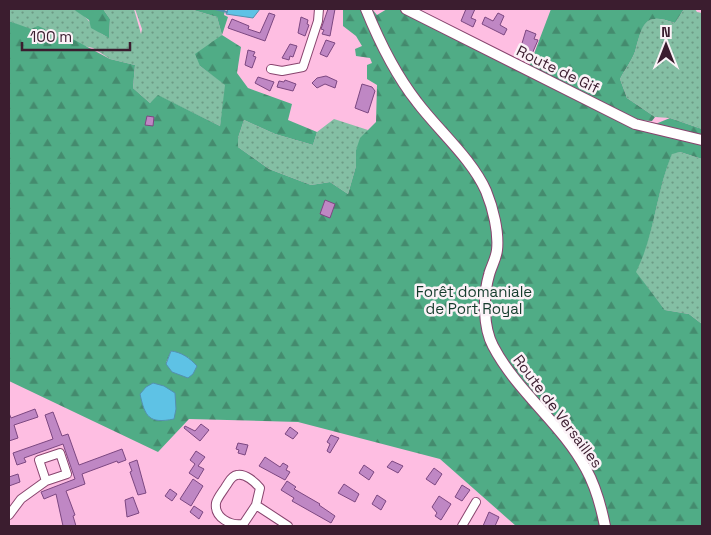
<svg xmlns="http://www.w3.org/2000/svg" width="711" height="535" viewBox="0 0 711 535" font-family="'Space Grotesk',sans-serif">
<defs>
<pattern id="grass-dots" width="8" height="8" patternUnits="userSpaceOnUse" patternTransform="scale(1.25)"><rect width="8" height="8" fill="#84bfa4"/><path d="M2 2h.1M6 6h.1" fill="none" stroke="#6d9b86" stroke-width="1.8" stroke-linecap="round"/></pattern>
<pattern id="forest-firs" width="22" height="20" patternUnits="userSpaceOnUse" patternTransform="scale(1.25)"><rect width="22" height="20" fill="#50ac86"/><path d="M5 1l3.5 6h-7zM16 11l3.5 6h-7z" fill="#448b6e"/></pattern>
</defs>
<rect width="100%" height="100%" fill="#febee2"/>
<!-- grass -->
<path fill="url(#grass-dots)" d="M9 9C25 9 58 5 72 9 88 13 94 34 109 37L110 19 103 9H134L141 34 142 29 135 9H190L217 17 222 35 200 66 226 85 220 126 159 96 150 103 133 88 135 65 110 59 93 48 46 37 9 21Z
M684 9H695L697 12 702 13V129L670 118 655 117 627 98 620 79C625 69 634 58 636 48 643 23 644 12 675 23Z
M334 119 368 130 356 150V166L348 194 330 182 311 185 269 169 238 147V138L244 120 275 134 313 145 317 132Z
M680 152 702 159V324L689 314 665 310 635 272C655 235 656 192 672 153Z"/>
<!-- forest -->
<path fill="url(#forest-firs)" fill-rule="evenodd" d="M73 9H103L110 19 109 38 91 28 89 20Z
M190 9H225L224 15 228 17 222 35 241 47 237 73 248 88 292 104 288 120 317 132 313 145 275 134 244 120 238 138V147L269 169 311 185 330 182 348 194 356 166V150L360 138 376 122 377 85 367 79V65L372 63 370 58 356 56 355 49 362 46 356 36 343 26V9H372L377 15 387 9 402 10 641 130 670 118 702 129V159L680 152 672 154C656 192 655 235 636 272L665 310 689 314 702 324V526H516L440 459 298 422 189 419 158 452 9 381V21L31 29 38 26 45 29 46 37 55 39 65 35 110 59 135 65 133 88 150 103 158 95 220 126 225 85 200 66 195 54 222 35 217 17ZM171 351 189 358 166 363Z
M551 9H684L675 23C645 12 643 23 636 48 634 58 625 69 620 79L627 98 655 117 652 121 636 120 529 67Z"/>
<!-- water -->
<path fill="#5ec2e5" stroke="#5490ae" d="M228 9H260L253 18 226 14Z
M171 351C181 352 190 358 197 366L193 374 188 378 172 372 166 364Z
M153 383 164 386 175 393 176 409 174 419C149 424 145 417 140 394L146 387Z"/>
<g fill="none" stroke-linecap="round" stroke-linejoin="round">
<!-- stream -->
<path stroke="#5490ae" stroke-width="2" d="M215 9 227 12"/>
</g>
<!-- building -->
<path fill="#bf87c4" stroke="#7c4781" d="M328 9H335L330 36 322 34 324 30 321 29Z
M466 9H475L471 18 476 20 473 27 461 21Z
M269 13 275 15 265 41 228 28 232 19 249 26 248 29 260 33Z
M498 13 504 16 500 25 507 29 504 35 482 24 485 17 493 21Z
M301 17 308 20 307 24 309 25 305 36 298 33Z
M526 30 536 34 534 39 538 40 532 54 520 50Z
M326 40 335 43 327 57 320 54Z
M290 44 297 46 293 57 290 56 289 60 282 58Z
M248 50 255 52 253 56 256 57 252 68 245 65Z
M326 76 337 81 335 88 325 84 317 88 312 83 317 78Z
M258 77 274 82 270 91 255 83Z
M285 80 296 84 293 91 277 87 279 81 284 82Z
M362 84 372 87 375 91 368 113 355 108Z
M147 116 154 117 153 126 145 125Z
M325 200 335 204 330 218 320 214Z
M35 409 38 417 14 425 18 438 9 441V413L11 418Z
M53 412 62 436 68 434 79 465 122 449 126 460 118 463 117 461 82 474 85 484 66 491 75 515 73 516 76 526H63L56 494 44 499 41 492 75 479 63 444 24 458 26 462 17 465 13 453 53 439 45 415Z
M201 424 209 430 200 441 184 428 185 426 195 431Z
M290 427 298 433 293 439 285 434Z
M331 435 339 438 330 453 327 451 330 444 327 442Z
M238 443 248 445 245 455 238 453 239 450 236 449Z
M196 451 205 457 198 466 204 469 198 479 189 473 195 464 190 460Z
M265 457 280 467 283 463 288 466 286 470 290 472 285 480 259 466Z
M137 460 146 493 138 495 130 472 132 471 129 463Z
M392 461 403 466 398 473 387 467Z
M364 465 374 472 369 480 359 473Z
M434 468 442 474 435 485 426 479Z
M18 474 20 482 9 486V477Z
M193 479 203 486 191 506 180 499Z
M287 481 296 487 294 489 320 504 319 505 335 516 331 523 292 501 294 498 281 490Z
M344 484 359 494 355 502 338 493Z
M462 485 470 490 462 501 455 497Z
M170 489 177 494 172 501 165 496Z
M377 495 386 501 381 510 372 504Z
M439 496 451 504 441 520 435 516 437 513 432 507Z
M133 497 139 513 127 517 125 500Z
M194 506 203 512 199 519 190 512Z
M489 512 499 517 495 526H483Z"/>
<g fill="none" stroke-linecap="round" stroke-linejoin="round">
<defs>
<path id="street" d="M271 69 282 71 303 67 318 21 319 9
M60 453 67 474 46 481 39 460Z
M256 505 288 526
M9 515 21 499 46 481
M242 526 256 505 260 488C255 482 245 473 237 475 231 476 229 482 226 486 223 491 217 498 216 503 214 518 231 526 243 524
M462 526 476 502"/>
<path id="secondary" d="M366 9C379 41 395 74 417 102 438 130 472 159 486 191 493 208 499 232 497 250 496 259 491 267 489 275 483 296 483 327 493 346 517 392 562 424 586 469 596 487 601 506 605 526
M406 9 635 124 702 140"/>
</defs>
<!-- street casing -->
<use href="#street" stroke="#88446e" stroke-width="10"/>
<!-- secondary casing -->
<use href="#secondary" stroke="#88446e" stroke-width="12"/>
<!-- street -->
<use href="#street" stroke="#fff" stroke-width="8"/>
<!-- secondary -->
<use href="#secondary" stroke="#fff" stroke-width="10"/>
</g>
<g text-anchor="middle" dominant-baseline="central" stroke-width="5" stroke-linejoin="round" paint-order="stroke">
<!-- street labels -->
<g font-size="15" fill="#3b1d2f" stroke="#fbf2f7">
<text transform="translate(558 69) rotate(26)">Route de Gif</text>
<text transform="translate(558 411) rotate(53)">Route de Versailles</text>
</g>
<!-- park labels -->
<g font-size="15" fill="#153d2d" stroke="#fbf2f7">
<text x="474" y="291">Forêt domaniale<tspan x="474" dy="17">de Port Royal</tspan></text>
</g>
</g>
<!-- border -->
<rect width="711" height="535" fill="none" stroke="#3b1d2f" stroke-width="20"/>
<!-- north arrow -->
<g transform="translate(666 45)" stroke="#fbf2f7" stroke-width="4" paint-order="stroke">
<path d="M0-4L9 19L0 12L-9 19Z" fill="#3b1d2f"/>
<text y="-8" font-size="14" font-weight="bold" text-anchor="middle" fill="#3b1d2f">N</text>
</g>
<!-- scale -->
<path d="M22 42v8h108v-8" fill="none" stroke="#3b1d2f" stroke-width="2.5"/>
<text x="30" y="42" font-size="15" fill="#3b1d2f" stroke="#fbf2f7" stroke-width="4" paint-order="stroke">100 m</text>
</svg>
